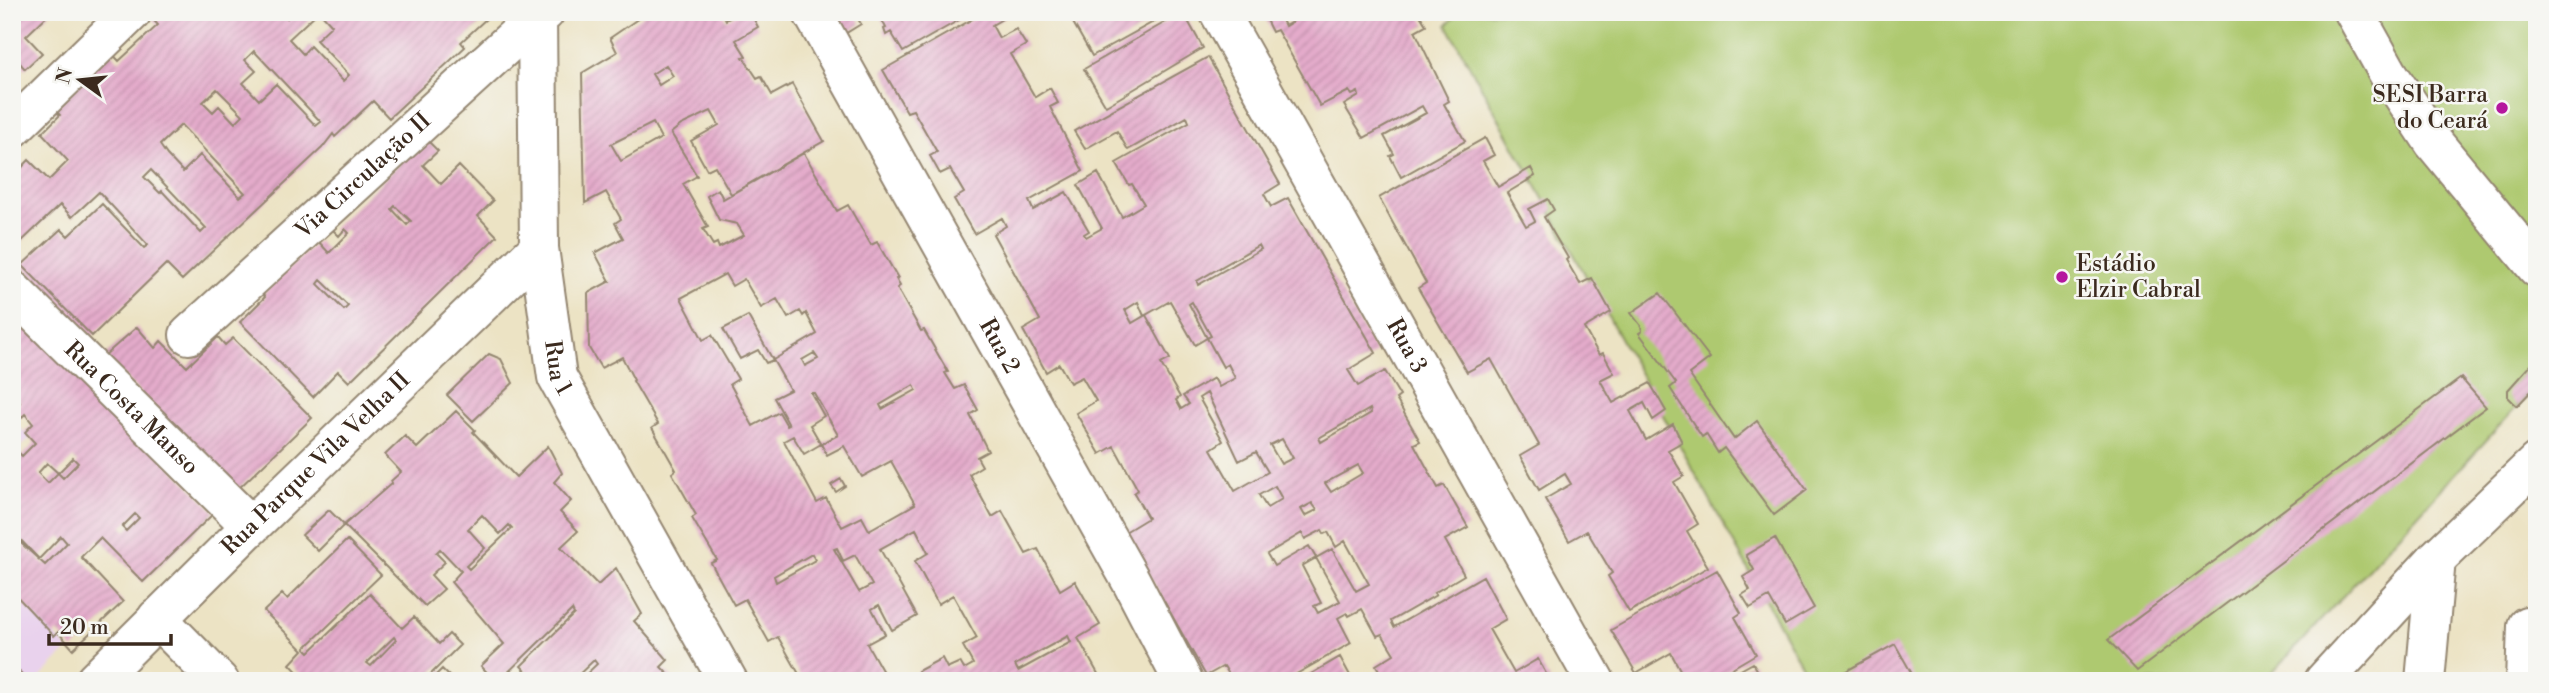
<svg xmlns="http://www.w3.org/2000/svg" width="2549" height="693" viewBox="0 0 2549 693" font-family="'Libre Bodoni',serif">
<defs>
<pattern id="building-hatch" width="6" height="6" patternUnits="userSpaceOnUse" patternTransform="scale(1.75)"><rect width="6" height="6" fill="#e4abcb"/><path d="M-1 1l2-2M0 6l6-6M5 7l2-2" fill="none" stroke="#c493ae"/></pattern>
</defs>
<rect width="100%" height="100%" fill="#f6f6f2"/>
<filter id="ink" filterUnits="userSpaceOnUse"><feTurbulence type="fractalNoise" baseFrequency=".0143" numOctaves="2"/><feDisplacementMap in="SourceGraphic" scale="14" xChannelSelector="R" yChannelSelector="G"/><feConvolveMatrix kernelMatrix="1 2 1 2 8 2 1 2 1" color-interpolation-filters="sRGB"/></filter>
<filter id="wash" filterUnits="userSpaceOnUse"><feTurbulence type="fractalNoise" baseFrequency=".00686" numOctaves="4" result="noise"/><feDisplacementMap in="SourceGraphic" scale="28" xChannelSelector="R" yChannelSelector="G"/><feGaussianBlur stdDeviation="1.57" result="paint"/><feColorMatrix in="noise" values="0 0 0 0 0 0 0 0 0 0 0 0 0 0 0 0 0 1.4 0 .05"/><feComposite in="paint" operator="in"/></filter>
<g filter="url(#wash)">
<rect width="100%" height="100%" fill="#ece3c4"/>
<!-- built -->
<path fill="#e9d2ed" d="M12 419 30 438 12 455Z
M12 593 68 649 37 681H12Z"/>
<!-- garden -->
<path fill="#aec96f" stroke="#747a46" stroke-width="2" d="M1459 12H2537V385L2265 681H1810L1447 25Z"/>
<g id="blocks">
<!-- building -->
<path fill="url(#building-hatch)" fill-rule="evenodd" d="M12 12H51L26 36 42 53 25 69 19 62 12 69Z
M146 12H282L287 18 290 12H318L289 39 303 54 310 46 343 81 349 75 316 40 332 25 320 12H481L487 18 461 42 465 47 389 118 373 101 335 137 333 134 322 148 182 280 166 264 92 336 22 265 61 229 68 236 102 204 144 248 148 245 99 192 72 217 60 205 20 243 12 236V178L29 160 49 180 68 161 42 133 60 115 45 100 108 49 119 61 158 25ZM254 51 321 122 316 126 276 84 259 100 243 83 256 71 245 60ZM217 89 243 115 235 123 219 106 213 112 203 102ZM181 125 245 193 240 197 200 155 183 172 167 155 160 145ZM151 170 206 228 201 233 162 191 160 193 144 177Z
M648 12H722L726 20 741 12H750L758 27 736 40 746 56 743 57 757 78 761 76 772 95 792 84 824 141 731 194 715 166 707 170 691 141 719 125 711 111 681 125 671 133 697 176 683 184 708 227 703 229 713 245 717 243 719 248 744 235 737 224 719 220 707 196 718 189 723 199 804 153 837 211 848 205 871 245 877 242 898 278 896 279 900 286 897 288 921 331 924 330 948 372 945 373 955 389 964 385 978 410 970 415 988 451 977 457 982 466 969 474 992 517 1002 511 1026 554 1038 549 1060 590 1075 581 1100 625 1078 638 1102 681H924L918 671 942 658 947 668 960 662 964 669 973 664 963 646 977 638 953 595 938 604 915 561 928 553 916 529 880 549 917 616 892 630 879 605 872 609 885 634 867 644 888 681H820L816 674 803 681 778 637 769 642 745 599 734 605 711 563 717 560 692 518 696 515 672 473 676 470 652 428 658 424 633 381 634 380 622 357 601 368 589 348 588 293 610 281 595 253 623 238 615 223 621 219 606 192 585 203 582 73 617 52 610 38ZM666 65 673 76 659 85 652 74ZM653 123 661 138 621 161 611 144ZM725 274 732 286 744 279 761 308 777 299 788 318 800 311 803 316 806 313 817 334 773 360 790 390 774 398 789 425 787 426 779 412 753 426 730 384 738 379 712 335 703 340 681 298ZM814 353 818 359 805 366 802 360ZM914 385 916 390 882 409 880 405ZM811 393H814L838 435 821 444 827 455 844 446 862 477 891 461 915 504 869 530 862 517 842 527 826 498 817 503 784 441 793 436 804 454 821 444 810 425 824 416ZM837 548 843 561 855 555 872 585 859 592 834 549ZM812 554 815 560 776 582 774 576ZM1068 636 1071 642 1018 671 1015 665Z
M830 12H854L861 24 843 35Z
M882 12H973L903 52 891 32 886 35 884 29 886 28 879 14Z
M985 12H1007L1009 15 992 25 999 38 1016 29 1026 45 1010 54 1035 97 1050 88 1058 103 1050 107 1083 171 1029 201 1033 210 1066 192 1089 231 1084 234 1086 237 1102 228 1078 185 1098 173 1122 217 1144 204 1132 184 1129 185 1116 163 1189 122 1187 117 1128 150 1117 131 1085 149 1074 131 1208 57 1280 184 1264 194 1271 207 1288 198 1376 353 1348 370 1358 386 1385 371 1400 396 1396 399 1420 441 1414 444 1438 488 1444 485 1468 527 1445 540 1464 575 1434 593 1436 595 1391 621 1394 627 1483 576 1506 619 1489 629 1514 673 1538 659 1550 681H1419L1414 671 1398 681H1385L1376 665 1394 654 1382 634 1377 636 1362 609 1349 616 1347 613 1338 618 1351 643 1284 681H1233L1224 666 1206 676 1125 532 1148 518 1134 493 1138 490 1114 446 1100 454 1076 413 1096 401 1082 377 1070 383 1059 364 1046 372 1023 330 1040 320 993 234 1006 226 1002 218 974 234 954 199 964 193 950 169 940 174 930 156 937 152 913 110 907 112 883 70ZM1259 245 1261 249 1198 285 1197 281ZM1170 301 1195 345 1207 338 1223 367 1228 364 1235 378 1219 387 1214 378 1183 396 1189 404 1181 409 1176 400 1180 397 1161 364 1170 359 1147 317 1146 315 1132 323 1125 310 1138 302 1144 316ZM1192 302 1211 336 1207 338 1189 304ZM1207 393 1239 461 1256 452 1268 472 1235 491 1211 449 1223 441 1199 398ZM1370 409 1371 413 1321 442 1319 438ZM1282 439 1293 458 1281 464 1270 445ZM1358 465 1363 473 1331 492 1325 483ZM1275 486 1282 499 1267 508 1259 495ZM1312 503 1317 510 1305 516 1301 509ZM1322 530 1324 534 1328 532 1336 547 1345 541 1369 584 1356 591 1332 549 1316 558 1340 601 1318 613 1314 606 1321 603 1302 566 1316 558 1309 546 1274 566 1267 554 1302 533 1305 539Z
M1083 12H1091L1095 19 1100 16 1098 12H1151L1155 21 1092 56 1071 19Z
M1183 12 1203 48 1106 106 1084 69Z
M1262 12H1286L1280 16 1285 26 1305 14 1304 12H1418L1426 25 1415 31 1449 101 1444 104 1465 141 1401 177 1390 156 1394 154 1384 136 1426 113 1422 106 1364 138 1344 105 1359 96 1358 92 1352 95 1349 91 1320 106 1277 30 1272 32Z
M1485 138 1494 155 1483 161 1498 187 1531 168 1535 176 1507 193 1526 226 1535 221 1529 209 1548 199 1554 210 1544 217 1568 258 1566 260 1580 284 1592 278 1611 312 1584 328 1599 355 1603 353 1614 373 1600 380 1613 403 1650 383 1666 411 1653 420 1644 403 1630 411 1646 440 1673 424 1682 442 1668 450 1684 476 1674 482 1698 524 1687 531 1708 567 1629 612 1608 576 1612 573 1587 531 1569 541 1545 499 1571 484 1565 474 1539 490 1520 456 1539 445 1491 359 1467 372 1418 288 1426 283 1379 198Z
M426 139 438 151 423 165 441 184 459 166 493 201 478 216 497 236 349 382 338 371 313 397 240 322 265 297 263 294 318 241 329 253 349 233 345 229 339 236 332 229ZM395 206 411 221 407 225 392 209ZM321 280 348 306 344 310 318 284Z
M1660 293 1710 358 1689 374 1734 439 1757 421 1807 490 1774 515 1724 448 1718 453 1706 434 1702 437 1670 388 1676 383 1639 333 1642 331 1641 326 1631 313Z
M21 314 215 512 143 582 100 538 81 557 123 602 73 649 58 632 54 636 12 591V535L45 565 67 543 61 536 39 559 14 533 12 534V460L19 453 22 456 35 443 25 432 33 424 25 414 22 417 14 409 12 411V399L18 405 20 402 12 393V321ZM73 458 78 463 63 478 58 473 48 483 38 473 47 463 58 473ZM135 514 139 518 126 531 122 527Z
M748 316 773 360 766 363 758 350 740 359 723 329Z
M137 327 155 348 161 341 187 367 218 337 225 345 233 338 312 418 236 491 104 356Z
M489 354 501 359 513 383 473 421 447 395Z
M2532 363H2537V385L2517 406 2508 397V390Z
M2461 378 2486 407 2137 671 2108 640Z
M456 411 475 430 473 432 516 477 548 446 562 473 554 482 571 501 560 512 578 531 561 547 598 585 616 568 642 614 634 621 668 660 661 667 675 681H579L597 664 594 660 572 681H536L521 666 574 614 572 610 499 681H495L481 666 504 644 451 582 461 571 440 549 436 553 445 562 431 575 444 589 425 606 344 525 392 483 391 481 401 472 385 455 405 436 417 448ZM482 515 500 534 509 525 512 528 469 569 466 566 485 548 468 529Z
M841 479 845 486 836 492 831 485Z
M329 510 344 525 318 551 302 535Z
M1775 538 1814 608 1785 625 1769 597 1750 608 1742 595 1750 590 1743 577 1754 570 1746 555Z
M347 540 381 575 305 648 309 652 370 594 402 628 414 617 439 644 449 634 460 645 424 681H306L290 664 303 650 264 611 282 594 287 599ZM394 637 396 640 371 666 367 663Z
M1717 570 1741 613 1735 617 1756 654 1710 681H1686L1671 653 1636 673 1611 630Z
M1895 644 1916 681H1828Z
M1340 657 1353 681H1299Z
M1753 663 1764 681H1721Z
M15 667 28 681H12V670Z
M442 669 454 681H430Z"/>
</g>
</g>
<g filter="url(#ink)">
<use href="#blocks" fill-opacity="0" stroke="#948671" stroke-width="2"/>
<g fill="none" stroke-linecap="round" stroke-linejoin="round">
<defs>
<g id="minor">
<path id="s1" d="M537 12 539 248 557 377 728 681"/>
<path id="s2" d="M812 12 1131 581 1183 681"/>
<path id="s3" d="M1219 12 1595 681"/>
<path d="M2354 12 2388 73 2434 143 2537 268"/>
<path d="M12 129 132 12"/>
<path id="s4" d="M12 290 251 526"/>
<path id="s5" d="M189 335 538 16 545 12"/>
<path d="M157 618 219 681"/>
<path id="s6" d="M95 681 251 526 539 248"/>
<path d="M2324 681 2436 559 2537 462"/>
<path d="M2425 681 2436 559"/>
<path d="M2525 681 2527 626"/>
</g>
</defs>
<!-- minor casing -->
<use href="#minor" stroke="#948671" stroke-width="42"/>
<!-- minor -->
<use href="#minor" stroke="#fff" stroke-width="38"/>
</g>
</g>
<!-- markers -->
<g fill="#b5179e" stroke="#f6f6f2" stroke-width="2.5">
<circle cx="2502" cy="108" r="7"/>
<circle cx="2062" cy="277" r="7"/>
</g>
<g text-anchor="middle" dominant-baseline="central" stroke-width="5" stroke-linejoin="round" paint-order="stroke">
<!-- poi labels -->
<g font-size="23" fill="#3b2a1e" stroke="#f6f6f2" text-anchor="end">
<text x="2488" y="95">SESI Barra<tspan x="2488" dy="26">do Ceará</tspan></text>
<text x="2076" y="264" text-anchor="start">Estádio<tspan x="2076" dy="26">Elzir Cabral</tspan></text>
</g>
<!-- street labels -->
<g font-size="23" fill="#3b2a1e" stroke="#f6f6f2">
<text stroke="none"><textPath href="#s5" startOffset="236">Via Circulação II</textPath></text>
<text stroke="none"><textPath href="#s2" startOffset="383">Rua 2</textPath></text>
<text stroke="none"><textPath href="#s3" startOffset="383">Rua 3</textPath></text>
<text stroke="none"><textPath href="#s1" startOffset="357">Rua 1</textPath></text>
<text stroke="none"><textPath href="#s4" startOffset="168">Rua Costa Manso</textPath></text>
<text stroke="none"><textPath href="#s6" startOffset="310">Rua Parque Vila Velha II</textPath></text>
</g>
</g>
<!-- margin -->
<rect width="2549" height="693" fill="none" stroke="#f6f6f2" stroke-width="42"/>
<!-- north arrow -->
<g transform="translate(80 80) rotate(285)" stroke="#f6f6f2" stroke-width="5" paint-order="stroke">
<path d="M0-5L12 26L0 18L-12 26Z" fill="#3b2a1e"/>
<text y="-10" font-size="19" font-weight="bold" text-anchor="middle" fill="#3b2a1e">N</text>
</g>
<!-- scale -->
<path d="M49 634v10h122v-10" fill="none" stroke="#3b2a1e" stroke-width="3.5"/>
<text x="60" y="634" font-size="21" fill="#3b2a1e" stroke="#f6f6f2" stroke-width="5" paint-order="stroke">20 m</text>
</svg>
